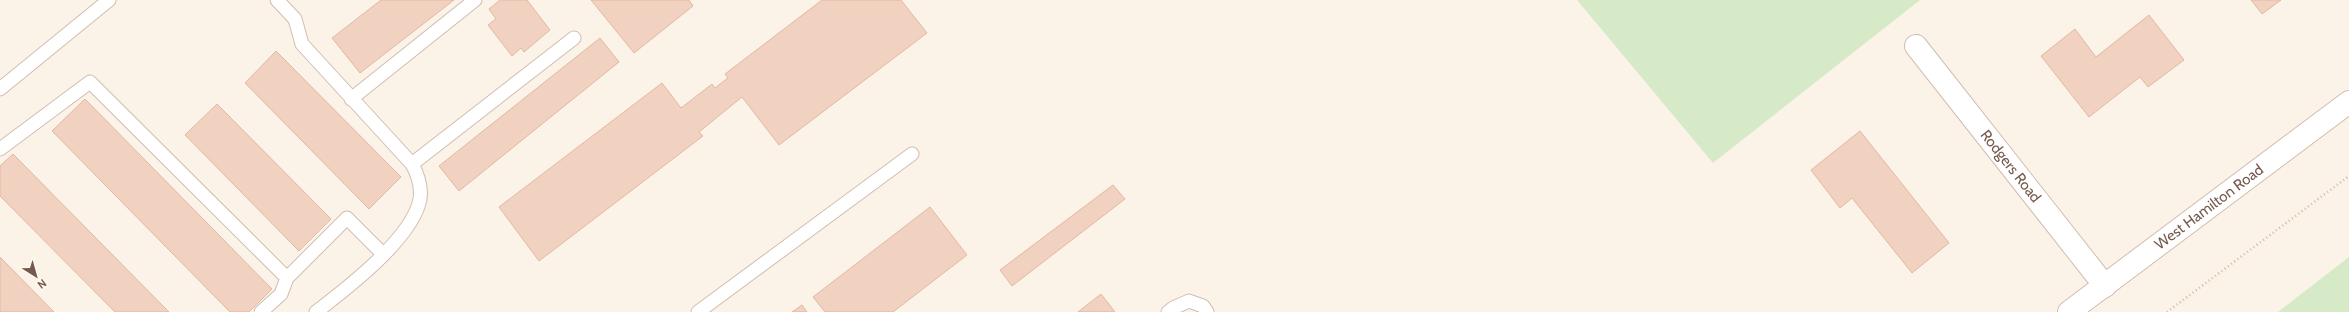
<svg xmlns="http://www.w3.org/2000/svg" width="2349" height="312" viewBox="0 0 2349 312" font-family="Cabin,sans-serif">
<rect width="100%" height="100%" fill="#fcf3e8"/>
<!-- green -->
<path fill="#d6eac7" d="M1577 0H1920L1713 163Z
M2349 257V312H2278Z"/>
<!-- building -->
<path fill="#f1d2c0" stroke="#e3b7a1" d="M381 0H454L360 73 332 38Z
M500 0H527L550 30 524 52 521 48 512 56 488 25 496 19 489 9Z
M591 0H689L693 6 634 53Z
M822 0H901L927 33 779 145 742 97 699 132 703 136 539 261 499 207 662 83 681 108 712 84 715 88 728 78 725 74Z
M2251 0H2281L2262 14Z
M2149 15 2184 60 2148 87 2140 77 2089 117 2041 56 2075 29 2096 57Z
M600 38 619 62 459 191 439 166Z
M276 51 401 177 369 209 245 83Z
M85 99 272 289 249 312H230L52 131Z
M217 104 331 219 299 251 185 135Z
M1860 131 1949 243 1912 273 1852 198 1840 208 1811 170Z
M13 154 169 312H115L0 196V166Z
M1113 185 1125 199 1012 286 1000 270Z
M930 207 967 255 893 312H825L813 297Z
M0 257 54 312H0Z
M1101 294 1115 312H1078Z
M802 305 807 312H792Z"/>
<g fill="none" stroke-linecap="round" stroke-linejoin="round">
<defs>
<path id="lane" d="M277 0 295 19 302 44 412 164C418 175 422 186 420 199 413 238 346 289 316 312
M0 89 109 0
M351 99 475 0
M0 149 90 82 287 278 347 218 383 254
M412 164 574 38
M261 312 281 294 287 278
M698 312 912 154
M1168 312 1173 308 1189 301 1203 306 1207 312"/>
<g id="street">
<path id="s1" d="M1916 46 2105 286"/>
</g>
<g id="secondary">
<path id="s2" d="M2069 312 2349 102"/>
</g>
</defs>
<!-- lane casing -->
<use href="#lane" stroke="#d0bdb0" stroke-width="15"/>
<!-- street casing -->
<use href="#street" stroke="#d0bdb0" stroke-width="24"/>
<!-- secondary casing -->
<use href="#secondary" stroke="#d3bdae" stroke-width="24"/>
<!-- path -->
<path stroke="#d6b5a3" stroke-width="2.5" stroke-dasharray="1 3" stroke-linecap="butt" d="M2167 312 2349 176"/>
<!-- lane -->
<use href="#lane" stroke="#fff" stroke-width="13"/>
<!-- street -->
<use href="#street" stroke="#fff" stroke-width="22"/>
<!-- secondary -->
<use href="#secondary" stroke="#fff" stroke-width="22"/>
</g>
<g text-anchor="middle" dominant-baseline="central" stroke-width="3" stroke-linejoin="round" paint-order="stroke">
<!-- street labels -->
<g font-size="15" fill="#76594c" stroke="#fff8ef">
<text stroke="none"><textPath href="#s1" startOffset="153">Rodgers Road</textPath></text>
<text stroke="none"><textPath href="#s2" startOffset="175">West Hamilton Road</textPath></text>
</g>
</g>
<!-- north arrow -->
<g transform="translate(36 276) rotate(143)" stroke="#fff8ef" stroke-width="3" paint-order="stroke">
<path d="M0-3L7 15L0 10L-7 15Z" fill="#76594c"/>
<text y="-6" font-size="11" font-weight="bold" text-anchor="middle" fill="#76594c">N</text>
</g>
</svg>
